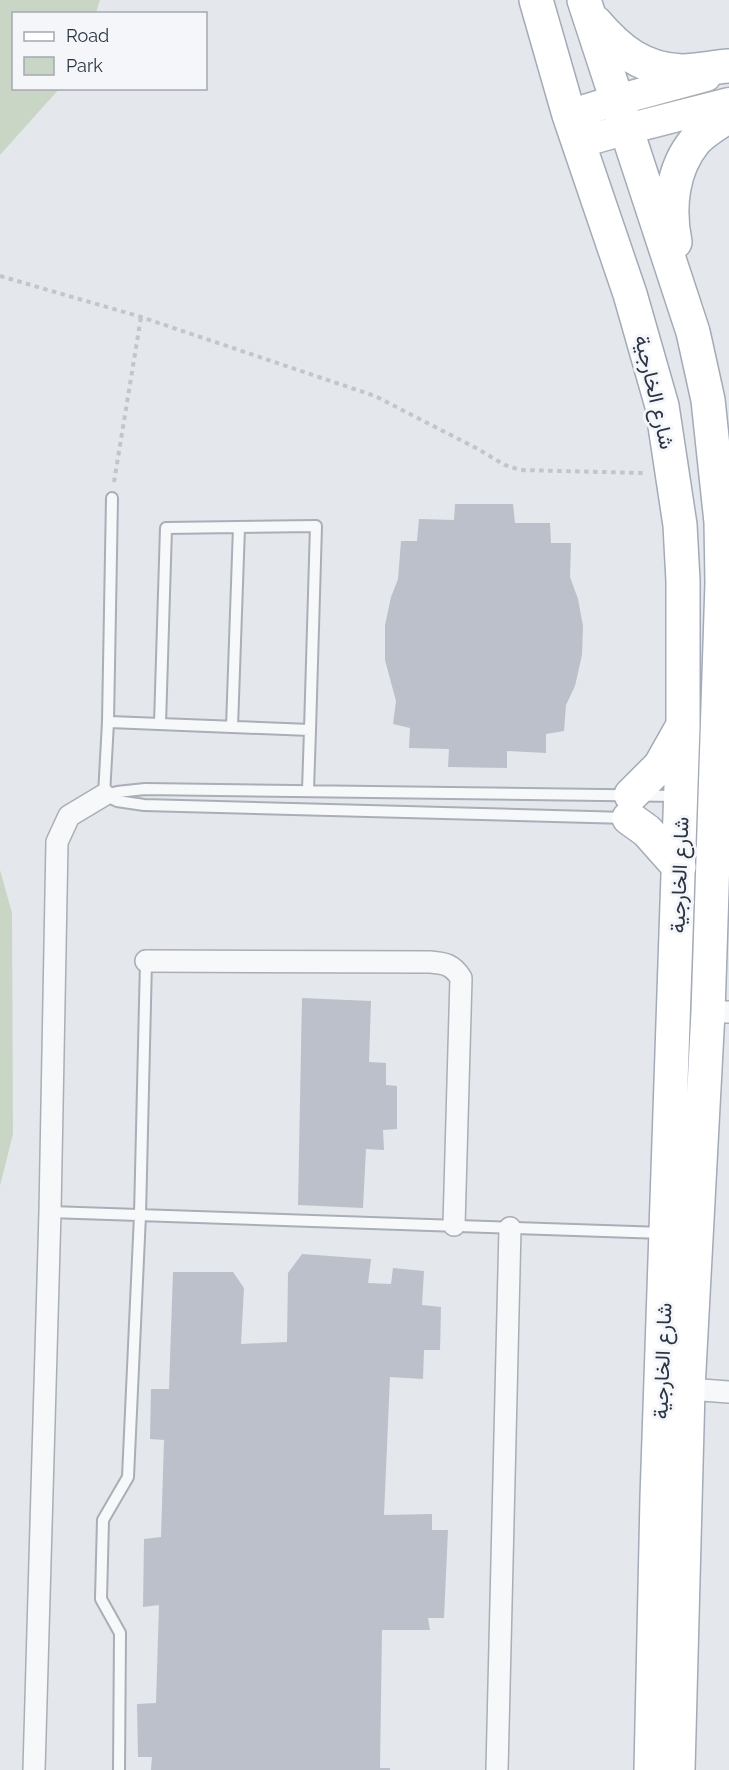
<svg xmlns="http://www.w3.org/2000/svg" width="729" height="1770" viewBox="0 0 729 1770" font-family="Raleway,Vazirmatn,sans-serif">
<rect width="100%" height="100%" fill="#e4e7ec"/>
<!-- green -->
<path fill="#c9d6c5" d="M0 0H100L96 13 14 14V88L59 89 0 155Z
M0 870 12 913 13 1134 0 1186Z"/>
<!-- building -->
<path fill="#bbc0ca" d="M455 504H513L515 523H550L551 543H571L570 577 578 599 583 626 582 655 575 686 566 705 564 731 546 734V753L507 751V768L448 767 449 749 409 748 410 728 393 724 396 701 385 660V625L391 597 398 579 401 541H417L419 519 454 520Z
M302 998 371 1001 369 1062 386 1063V1085L397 1086V1129L383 1130 384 1150 366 1149 363 1208 298 1205Z
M302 1254 371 1259 368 1283 391 1284 393 1268 424 1271 422 1305 441 1307 440 1350H424L423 1379 390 1377 384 1515 432 1514V1530H448L444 1618H428L430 1630H382L380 1768H390V1770H151L152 1757H138L137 1704 156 1703 159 1605 143 1607 144 1539 161 1537 164 1440 150 1439 151 1389H169L173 1272H233L244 1288 241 1344 287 1342 288 1273Z"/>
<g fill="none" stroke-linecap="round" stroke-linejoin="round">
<defs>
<path id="service" d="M108 722C175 725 242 727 310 730L316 526 166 528 160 724
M232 727 239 527
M308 790 310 730
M104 795 117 801 144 805 627 818
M104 795 117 792 145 789 678 796
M104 795 108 722 112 498
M50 1212 663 1233
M119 1770 120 1633 101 1599 103 1520 128 1477 140 1215 146 961"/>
<path id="minor" d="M146 961 430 962C445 963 453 965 461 978L454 1225
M708 1012H729
M688 1389 729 1392
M34 1770 50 1212 57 842 69 816 104 795
M497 1770 510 1228"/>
<path id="secondary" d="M569 115 617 100 706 76
M578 143 627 129 729 103"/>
<path id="primary" d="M536 0 569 115 630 294 662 406 680 525 683 581V726L657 1498 651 1770
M584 0 693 332 708 400 721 522 722 583 708 1012 688 1389 678 1770
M595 22C619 50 643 70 682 71 697 71 714 67 729 66
M675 242C668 207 672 169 695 141 704 131 718 123 729 116
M631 795 660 766 682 727
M629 818 647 831 679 867"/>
</defs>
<!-- service casing -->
<use href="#service" stroke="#a9aeb7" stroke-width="14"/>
<!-- minor casing -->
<use href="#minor" stroke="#a9aeb7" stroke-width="24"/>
<!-- secondary casing -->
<use href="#secondary" stroke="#a9aeb7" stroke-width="33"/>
<!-- primary casing -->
<use href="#primary" stroke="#a3abb8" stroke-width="36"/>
<!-- path -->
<path stroke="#c2c5cb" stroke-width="4" stroke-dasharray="4.5 4.5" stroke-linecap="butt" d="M0 276 141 317 375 396 476 448 505 465 520 470 643 473
M114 482 141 317"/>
<!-- service -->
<use href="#service" stroke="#f7f8fa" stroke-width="10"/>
<!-- minor -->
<use href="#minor" stroke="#f7f8fa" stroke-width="21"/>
<!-- secondary -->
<use href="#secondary" stroke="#fff" stroke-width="30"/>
<!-- primary -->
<use href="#primary" stroke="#fff" stroke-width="33"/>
</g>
<g text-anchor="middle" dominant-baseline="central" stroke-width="6" stroke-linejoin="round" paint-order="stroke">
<!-- street labels -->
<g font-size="21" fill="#2b3445" stroke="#f4f6f9">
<text transform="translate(655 392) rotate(77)">شارع الخارجية</text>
<text transform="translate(679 875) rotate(-88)">شارع الخارجية</text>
<text transform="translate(662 1361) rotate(-88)">شارع الخارجية</text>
</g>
</g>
<!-- legend -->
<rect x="12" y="12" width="195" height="78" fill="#f4f6f9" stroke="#a4a8b1" stroke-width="1.5"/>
<rect x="24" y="32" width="30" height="9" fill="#ffffff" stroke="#a4a8b1" stroke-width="1.5"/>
<text x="66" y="42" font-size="18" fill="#2b3445">Road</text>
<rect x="24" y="57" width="30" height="18" fill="#c9d6c5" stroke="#a4a8b1" stroke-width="1.5"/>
<text x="66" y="72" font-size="18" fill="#2b3445">Park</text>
</svg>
